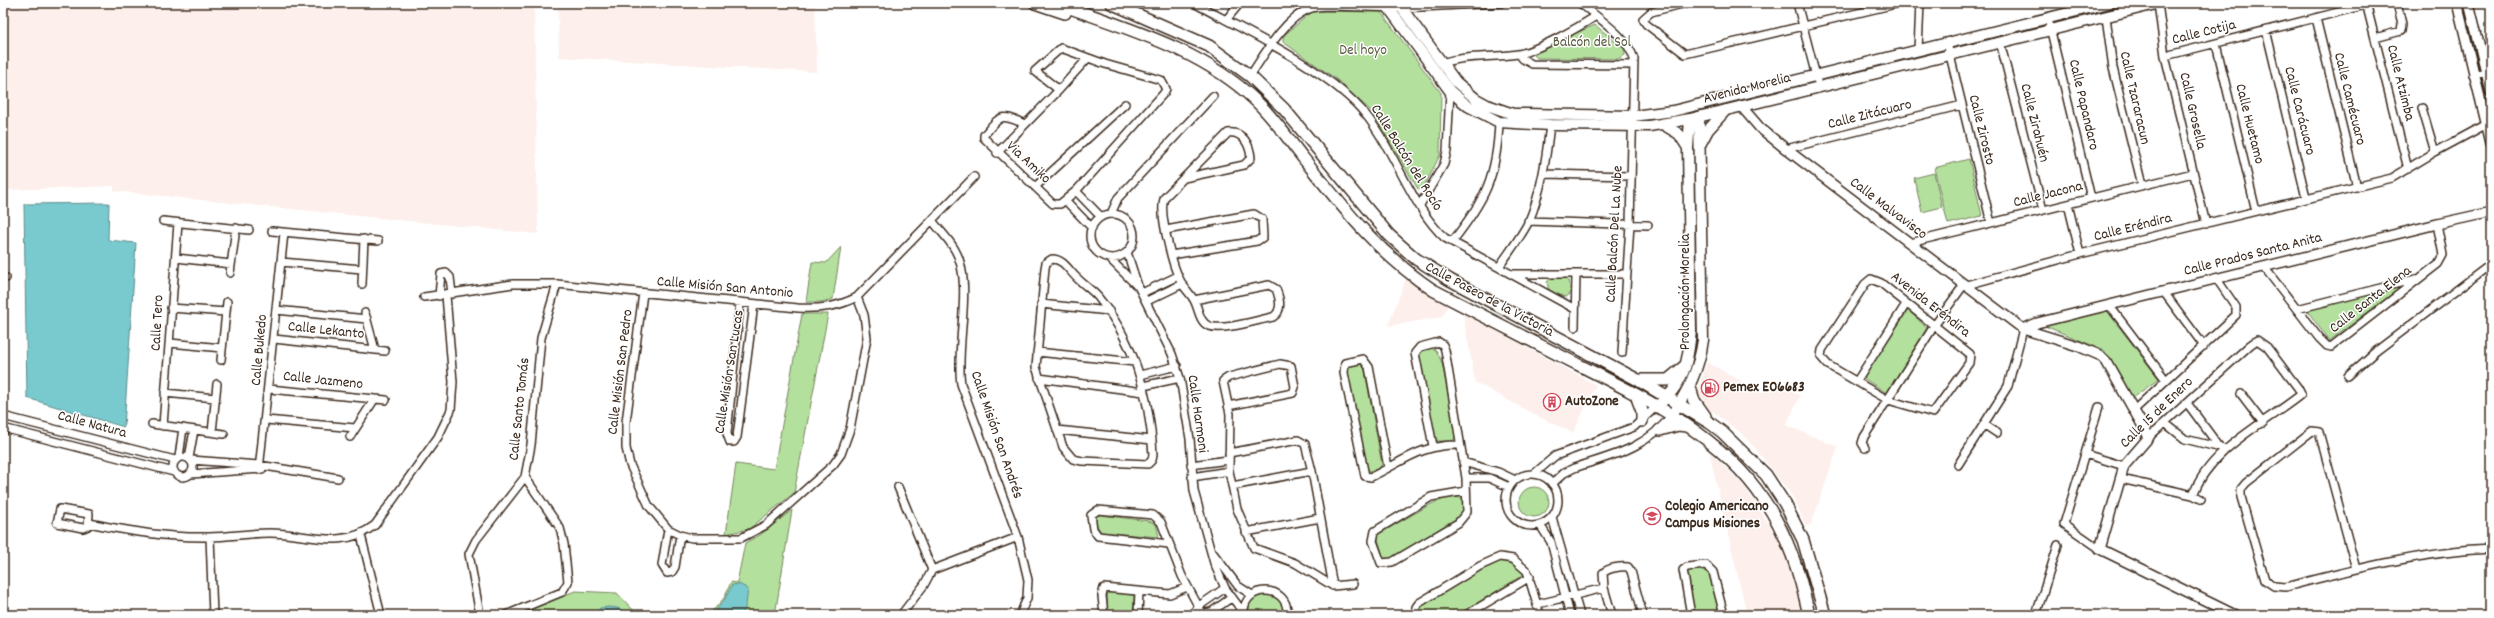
<svg xmlns="http://www.w3.org/2000/svg" width="2494" height="618" viewBox="0 0 2494 618" font-family="Dekko,sans-serif">
<rect width="100%" height="100%" fill="#fff"/>
<filter id="ink" filterUnits="userSpaceOnUse"><feTurbulence type="fractalNoise" baseFrequency=".025" numOctaves="2"/><feDisplacementMap in="SourceGraphic" scale="8" xChannelSelector="R" yChannelSelector="G"/><feConvolveMatrix kernelMatrix="1 2 1 2 8 2 1 2 1" color-interpolation-filters="sRGB"/></filter>
<g filter="url(#ink)">
<!-- built -->
<path fill="#fdefeb" d="M3 3H534L538 234 114 191V186L8 190 9 183H3Z
M558 3H815L817 72 559 57Z
M1406 279 1448 305 1442 317 1388 326Z
M1463 313 1596 385 1573 433 1537 416 1475 382Z
M1707 362 1762 393 1774 380 1800 396 1786 425 1838 447 1811 525 1806 526 1793 497 1755 448 1741 433 1700 402 1697 394Z
M1709 451 1745 487 1782 545 1804 615H1747Z"/>
<!-- green -->
<path fill="#b4e09e" stroke="#78855e" d="M1313 11 1381 12 1441 93 1440 155 1423 189H1418L1372 112 1336 79 1283 42V36Z
M1595 25 1625 49V55L1618 59 1537 58 1534 55V51Z
M1969 159 1982 216 1948 224 1934 168Z
M1934 173 1942 207 1922 212 1914 178Z
M841 247 833 299 822 302H806L812 262 826 263Z
M1567 278 1571 290 1570 294 1566 297 1549 291 1547 282 1550 279Z
M2403 286 2329 341 2307 310Z
M1908 310 1927 328 1887 393 1863 378Z
M2107 311 2159 379 2132 398 2104 350 2045 326Z
M802 314H828L794 493 749 529 726 534 736 464 774 469Z
M1430 348 1436 350 1442 363 1455 431V438L1452 441H1438L1435 438 1419 355V350Z
M1360 363 1364 366 1382 465 1377 469 1369 471 1365 468 1347 369 1348 365Z
M1519 502a15 15 0 1 1 30 0a15 15 0 1 1-30 0Z
M1449 497 1462 498 1463 514 1390 559 1384 560 1378 539 1379 534 1431 504Z
M792 510 775 615H709L724 598 731 582 737 583 745 543 760 535Z
M1100 515 1149 521 1156 524 1159 537 1101 532 1097 526 1096 516Z
M1499 560 1510 563 1524 571 1523 575 1457 615H1424L1420 611 1422 604Z
M1703 569 1707 570 1712 579 1719 615H1697L1693 609 1686 570Z
M575 591 617 593 638 615H514Z
M1116 591 1134 595 1133 615H1108L1107 592Z
M1259 594 1276 596 1284 605 1285 615H1248L1250 601Z"/>
<!-- water -->
<path fill="#78cacf" stroke="#608a88" d="M109 203 108 240 136 243 124 427 27 398 24 204Z
M739 584 748 589 746 605 742 615H712L725 599 732 585Z
M609 607 618 608 628 615H596L600 608Z"/>
<g fill="none" stroke-linecap="round" stroke-linejoin="round">
<defs>
<path id="minor" d="M1194 3C1245 31 1330 70 1366 115 1394 149 1413 210 1445 238L1575 309
M1580 3C1598 18 1628 37 1634 59L1630 224 1622 353
M1686 3 1651 12 1643 19 1646 24 1685 54 1900 3
M1797 3 1817 80
M2158 3 2165 56 2206 224
M2366 3 2408 169
M2106 17 2113 68 2142 185
M2316 18 2357 187
M2048 19 2091 198
M1226 20 1240 3
M2266 30 2306 198
M2375 38 2401 31 2402 24 2397 3
M2000 42 2043 210
M1947 43 1991 223
M2216 44 2256 211
M1918 50 1920 3
M1519 54 1523 59 1532 64 1634 65
M2165 56 2366 5
M1441 63C1466 55 1491 58 1518 54 1537 51 1579 27 1596 16
M2473 75 2491 71
M1250 76C1264 55 1285 18 1309 9 1316 6 1324 6 1331 6L1400 8 1501 3
M2422 108 2435 152
M1025 124C1000 113 1001 115 984 135V138L1053 204H1060L1076 191 1164 93 1166 89 1161 80 1105 64 1061 48 1035 71 1059 90 1088 58
M1786 149 1962 105
M997 153 1059 90
M1544 174 1631 176
M1184 178 1244 165 1251 158C1250 145 1243 131 1228 133L1165 197C1157 209 1173 267 1180 280 1183 287 1190 293 1194 300 1199 309 1199 322 1209 326 1224 331 1257 320 1273 317 1283 311 1280 299 1276 289L1269 285 1194 300
M1035 187 1125 104
M1076 191 1101 217
M1066 201 1092 228
M2068 204 2080 254
M1420 205 1444 164 1447 151 1450 91
M1111 214 1118 198 1213 96
M1090 236a22 22 0 1 1 44 0a22 22 0 1 1-44 0Z
M932 220C939 230 949 239 955 250 974 282 955 346 961 384L1018 537 1028 580 1027 598 1020 615
M163 221 249 230
M1528 221 1648 225
M1166 230 1254 214 1262 219 1263 237 1257 241 1171 255
M272 231 378 241
M1452 242C1485 200 1497 177 1499 122
M1910 243 2193 173
M1127 252 1138 286 1172 354 1180 378 1190 439 1194 491 1214 563 1225 588 1243 612
M176 258 231 264
M1109 258 1136 285
M1052 259C1064 259 1069 271 1077 278 1084 285 1092 290 1098 297 1135 342 1150 398 1153 455L1152 460 1148 464 1082 461 1073 459 1063 447 1036 367 1045 268 1046 263Z
M281 262 362 269
M1499 267C1509 252 1521 237 1529 221 1542 190 1546 158 1550 125
M2264 267 2319 338 2327 346 2331 347 2438 264 2443 255 2437 224
M230 273 236 228
M1513 274H1627
M3 278H6
M1871 279 1881 283 1970 354 1969 363 1933 413 1888 400 1828 365 1821 357 1822 350 1865 284Z
M362 284 364 239
M2163 291 2204 346
M643 293 626 422V448L630 465 649 506 668 529 680 535 692 538H741L766 525 833 465 841 454 850 429 867 338 864 315 857 297
M1142 293 1178 276
M439 296 441 274 446 273 450 277 452 294
M424 297 513 284H557L798 308C820 309 838 307 857 297L974 177
M1147 301 1182 284
M740 302 727 434 730 442H734L737 437 754 304
M1041 304 1109 311
M2109 305 2166 380
M171 308 226 312
M2297 309 2416 279
M276 310 367 319
M365 313 375 350
M1575 327 1576 274
M274 339 385 351
M170 343 222 348
M1037 352 1135 362
M221 360 227 302
M1140 375 1177 366
M2348 376 2375 352 2491 264
M1039 378 1144 392
M1857 381 1906 304
M1143 386 1180 378
M269 389 386 400
M165 393 215 398
M2241 394 2263 423
M2187 403 2221 449
M1228 406 1293 393 1295 387 1291 366 1280 364 1229 377 1223 381 1230 414 1229 471 1237 509 1254 548 1295 563 1333 586 1353 584
M2099 407 2064 524 2100 549
M2133 411 2236 315V307L2216 278
M3 416 175 460
M266 420 355 428
M2165 423 2185 439 2221 448
M152 424 224 434
M1985 425 1997 433
M163 426 178 223
M3 428 174 472
M1057 430 1152 440
M212 432 217 384
M350 437 374 400
M2149 437 2250 345 2257 340 2267 347 2298 388 2301 394 2299 396C2262 425 2209 450 2193 495
M1433 446 1415 353 1420 347 1439 342 1443 345 1445 350 1466 478 1467 512 1458 523 1392 562 1381 563 1373 541 1375 531 1431 497 1466 491
M1865 448 1862 443 1864 437 1934 326 1963 286 2080 254 2392 178 2435 152 2487 124
M1229 453 1298 440 1305 444 1312 471 1232 486
M2085 454 2124 466
M173 467a10 10 0 1 1 20 0a10 10 0 1 1-20 0Z
M179 457 183 428
M189 458 194 430
M191 460 259 465 338 478
M1463 462 1498 472 1515 480
M1191 465 1228 460
M1958 465 2008 386 2023 329
M1388 467 1369 367 1363 359 1345 363 1344 373 1365 476 1371 477C1404 461 1421 444 1460 445
M259 470 284 233
M1312 471 1333 586
M1506 500a26 26 0 1 1 52 0a26 26 0 1 1-52 0Z
M191 474 262 469
M1534 474 1555 456 1634 427 1656 407
M1192 477 1229 471
M1466 478H1489L1509 487
M2121 479 2193 495 2201 499
M1552 484 1564 473 1574 468C1613 455 1645 449 1671 416
M898 487 932 570
M60 509 89 514 88 526 83 528 57 523Z
M1552 517 1580 615
M89 523C129 531 168 538 209 537 229 537 249 533 270 533 307 533 342 551 375 525L438 437 451 410 453 382 446 295
M1540 525 1551 542 1570 615
M668 529 662 565 667 573 672 572 675 567 680 535
M1246 532 1320 518
M361 535 381 615
M210 537 213 615
M1169 544 1098 536 1093 529 1091 515 1098 510 1153 515 1161 522 1182 576 1203 615
M1213 553 1238 586 1252 595
M2356 569 2319 432 2312 431 2246 483 2241 489V497L2265 580 2274 586 2286 587C2354 569 2420 552 2491 549
M1538 604 1604 588
M1199 614 1211 612 1231 598
M480 615 469 554 476 540 525 477 531 445 541 338 557 284
M506 615 562 592 568 582 564 544 560 528 525 477
M901 615 924 585 932 570 1018 537
M1104 615 1102 596 1104 588 1170 594 1187 587
M1138 615 1139 591
M1192 615 1199 606 1225 588
M1244 615C1241 583 1290 583 1287 615
M1416 615V607L1419 603 1480 566 1500 557 1513 559 1527 571 1540 615
M1466 615 1530 577
M1612 615 1604 588 1603 573C1608 568 1621 566 1628 567L1631 571 1643 615
M1691 615 1683 570 1687 567 1706 565 1713 572 1724 615
M2036 615 2058 545"/>
<path id="tertiary" d="M2457 3 2491 143
M2469 3 2491 92
M1741 106 1760 128 1786 149 2023 329 2078 346 2099 355 2106 361 2149 437 2124 466 2100 549 2235 615
M2023 329 2037 323 2437 224 2491 212"/>
<path id="secondary" d="M1385 3 1450 91 1468 106 1499 122 1550 125 1649 126 1690 119 2160 3
M1398 3 1456 82 1476 99 1487 105 1513 114H1525L1633 116 1673 111 2109 3
M1664 125 1679 134 1688 148
M1700 145 1708 130 1726 110
M1656 407C1684 385 1688 364 1691 330L1688 148 1690 119
M1671 416C1688 391 1699 370 1703 340L1699 117"/>
<path id="primary" d="M1035 3 1065 13
M1056 3C1125 28 1202 49 1256 101 1274 118 1289 140 1304 159 1344 209 1379 254 1433 290 1475 312 1517 333 1559 355 1632 392 1718 430 1764 500 1788 535 1800 574 1809 615
M1111 3 1209 46 1250 76 1284 109 1389 235 1416 259 1450 280 1638 380 1710 423 1722 432 1766 475 1785 504 1803 540 1825 615
M1641 380H1668L1685 366
M1690 386 1693 399 1705 416
M1636 395 1642 411V421
M1660 430 1678 425 1687 426"/>
</defs>
<!-- minor casing -->
<use href="#minor" stroke="#3b2a1e" stroke-width="10"/>
<!-- tertiary casing -->
<use href="#tertiary" stroke="#3b2a1e" stroke-width="12"/>
<!-- secondary casing -->
<use href="#secondary" stroke="#3b2a1e" stroke-width="13"/>
<!-- primary casing -->
<use href="#primary" stroke="#3b2a1e" stroke-width="14"/>
<!-- minor -->
<use href="#minor" stroke="#fff" stroke-width="7"/>
<!-- tertiary -->
<use href="#tertiary" stroke="#fff" stroke-width="9"/>
<!-- secondary -->
<use href="#secondary" stroke="#fff" stroke-width="10"/>
<!-- primary -->
<use href="#primary" stroke="#fff" stroke-width="11"/>
</g>
</g>
<!-- icons -->
<defs>
<symbol id="fuel-ring" viewBox="-11 -11 22 22"><circle r="9.5" fill="#fff" stroke="#d1495b" stroke-width="1.5"/><path d="M-5.5-6h7V0h2V4h1.3V-2.5L3-4.5l.8-.8L6-3V5H2.5V1h-1V6h-7ZM-4.2-4.7v3.2H.2V-4.7Z" fill="#d1495b"/></symbol>
<symbol id="building-ring" viewBox="-11 -11 22 22"><circle r="9.5" fill="#fff" stroke="#d1495b" stroke-width="1.5"/><path d="M-4-6H4V6H1V3H-1V6H-4ZM-2.5-4.3h1.7v1.8h-1.7ZM.8-4.3h1.7v1.8H.8ZM-2.5-1h1.7V.8h-1.7ZM.8-1h1.7V.8H.8Z" fill="#d1495b"/></symbol>
<symbol id="school-ring" viewBox="-11 -11 22 22"><circle r="9.5" fill="#fff" stroke="#d1495b" stroke-width="1.5"/><path d="M0-5L7-2L0 1L-7-2ZM-4 1L0 2.5L4 1V4Q0 6-4 4Z" fill="#d1495b"/></symbol>
</defs>
<g fill-rule="evenodd">
<use href="#fuel-ring" x="1700" y="378" width="20" height="20"/>
<use href="#building-ring" x="1542" y="392" width="20" height="20"/>
<use href="#school-ring" x="1642" y="506" width="20" height="20"/>
</g>
<g text-anchor="middle" dominant-baseline="central" stroke-width="3" stroke-linejoin="round" paint-order="stroke">
<!-- street labels -->
<g font-size="15" fill="#3b2a1e" stroke="#fff">
<text transform="translate(2204 33) rotate(-14)">Calle Cotija</text>
<text transform="translate(2400 83) rotate(76)">Calle Atzimba</text>
<text transform="translate(1747 89) rotate(-14)">Avenida Morelia</text>
<text transform="translate(2134 98) rotate(77)">Calle Tzararacun</text>
<text transform="translate(2349 99) rotate(76)">Calle Camécuaro</text>
<text transform="translate(2083 105) rotate(77)">Calle Papandaro</text>
<text transform="translate(2192 111) rotate(77)">Calle Grosella</text>
<text transform="translate(2299 111) rotate(76)">Calle Carácuaro</text>
<text transform="translate(1870 115) rotate(-14)">Calle Zitácuaro</text>
<text transform="translate(2034 123) rotate(76)">Calle Zirahuén</text>
<text transform="translate(2249 124) rotate(76)">Calle Huetamo</text>
<text transform="translate(1981 130) rotate(76)">Calle Zirosto</text>
<text transform="translate(1406 158) rotate(58)">Calle Balcón del Rocío</text>
<text transform="translate(1028 163) rotate(43)">Via Amiko</text>
<text transform="translate(2048 195) rotate(-14)">Calle Jacona</text>
<text transform="translate(1888 209) rotate(37)">Calle Malvavisco</text>
<text transform="translate(2133 228) rotate(-14)">Calle Eréndira</text>
<text transform="translate(1615 234) rotate(-87)">Calle Balcón Del La Nube</text>
<text transform="translate(2253 255) rotate(-14)">Calle Prados Santa Anita</text>
<text transform="translate(725 288) rotate(5)">Calle Misión San Antonio</text>
<text transform="translate(1686 292) rotate(-90)">Prolongación Morelia</text>
<text transform="translate(1489 300) rotate(28)">Calle Paseo de la Victoria</text>
<text transform="translate(2371 300) rotate(-38)">Calle Santa Elena</text>
<text transform="translate(1930 305) rotate(38)">Avenida Eréndira</text>
<text transform="translate(158 323) rotate(-87)">Calle Tero</text>
<text transform="translate(326 331) rotate(6)">Calle Lekanto</text>
<text transform="translate(260 350) rotate(-85)">Calle Bukedo</text>
<text transform="translate(621 372) rotate(-83)">Calle Misión San Pedro</text>
<text transform="translate(730 372) rotate(-81)">Calle Misión San Lucas</text>
<text transform="translate(323 381) rotate(6)">Calle Jazmeno</text>
<text transform="translate(520 409) rotate(-84)">Calle Santo Tomás</text>
<text transform="translate(2157 413) rotate(-44)">Calle 15 de Enero</text>
<text transform="translate(1197 414) rotate(82)">Calle Harmoni</text>
<text transform="translate(92 425) rotate(15)">Calle Natura</text>
<text transform="translate(996 435) rotate(71)">Calle Misión San Andrés</text>
</g>
<!-- park labels -->
<g font-size="15" fill="#59583e" stroke="#fff">
<text x="1592" y="43">Balcón del Sol</text>
<text x="1363" y="51">Del hoyo</text>
</g>
<!-- poi labels -->
<g font-size="15" font-weight="bold" fill="#3b2a1e" stroke="#fff" text-anchor="start">
<text x="1723" y="388">Pemex E06683</text>
<text x="1565" y="402">AutoZone</text>
<text x="1665" y="507">Colegio Americano<tspan x="1665" dy="17">Campus Misiones</tspan></text>
</g>
</g>
<!-- margin -->
<rect width="2494" height="618" fill="none" stroke="#fff" stroke-width="16"/>
<rect x="8" y="8" width="2478" height="602" fill="none" stroke="#3b2a1e" stroke-width="1.5" filter="url(#ink)"/>
</svg>
